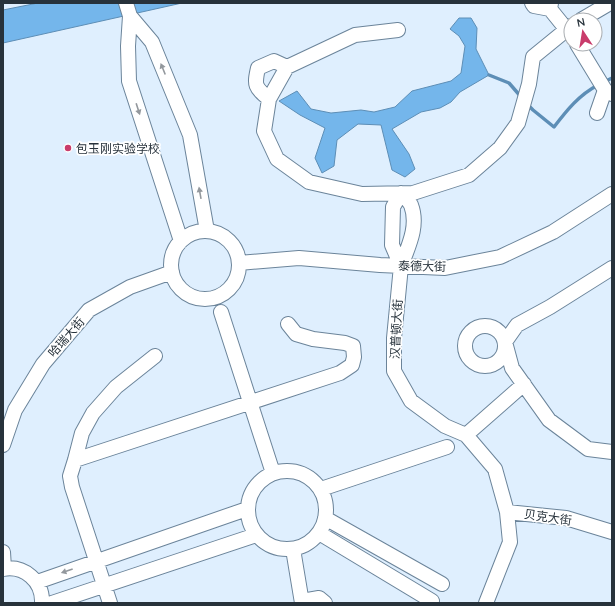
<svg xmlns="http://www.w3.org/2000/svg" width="615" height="606" viewBox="0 0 615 606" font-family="Quicksand,'Noto Sans SC',sans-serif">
<rect width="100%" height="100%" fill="#dfeffe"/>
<!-- water -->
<path fill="#74b6eb" stroke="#5d8eb6" d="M38 3H182L3 43V10Z
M459 18H471L477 28 476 49 489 75 460 92 451 102 440 108 421 112 392 129 409 154 415 169 405 177 392 170 381 125 358 124 337 140 334 166 322 173 315 158 325 128 300 115 279 101 297 91 311 109 331 113 361 110 374 112 395 107 412 91 451 81 461 73 465 46 459 36 450 29Z"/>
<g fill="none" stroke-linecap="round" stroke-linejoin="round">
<!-- stream -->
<path stroke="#5d8eb6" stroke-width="3.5" d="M489 75 509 83 522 98
M604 82 612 78
M527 104 533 110 554 127C567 110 579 95 598 85"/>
<defs>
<path id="minor" d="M126 3 130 16
M532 3 534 6 550 9 551 3
M550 9 571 35
M581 20 610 3
M577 44 605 90
M287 67 355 35 398 30
M269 99C255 87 254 86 258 68L274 61 287 67 269 99 264 131 277 159 309 182 362 194 413 193 469 175 500 148 518 123 529 84 533 57 571 26
M597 113 605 90 612 94
M401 193C404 196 409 201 411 205 419 226 408 247 401 266L392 245 393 207Z
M171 265a34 34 0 1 1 68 0a34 34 0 1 1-68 0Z
M181 241 129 81 128 46 130 16 152 42 190 135 207 231
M239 263 299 258 380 265 445 268 500 257 553 232 612 194
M401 266 394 338V371L411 401 445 426 466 435 495 469 507 512 510 542 486 603
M612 268 550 307 517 325 505 342 512 368 549 420 588 449 612 452
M221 312 273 473
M465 346a20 20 0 1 1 40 0a20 20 0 1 1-40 0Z
M466 435 524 384
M3 445 15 410 43 364 89 310 130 287 172 272
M75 460 340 373 352 365 354 357 353 346 345 343 313 339 296 334 288 324
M248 510a39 39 0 1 1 78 0a39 39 0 1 1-78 0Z
M321 489 447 447
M507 512 566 518 612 532
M325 518 442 584
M319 533 432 601
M293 549 302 603
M3 552 4 568
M3 569C24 565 43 581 42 603
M37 582 247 509
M302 601 319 598 325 603
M52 603 256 535
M110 603 72 487 70 476 75 460 82 433 93 413 116 387 155 356"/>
</defs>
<!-- minor casing -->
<use href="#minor" stroke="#6b849a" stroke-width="16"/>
<!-- minor -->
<use href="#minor" stroke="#fff" stroke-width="14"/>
</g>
<!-- one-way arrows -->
<defs><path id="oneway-solid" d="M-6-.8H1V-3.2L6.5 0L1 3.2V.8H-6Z"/></defs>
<g fill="#93989d">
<use href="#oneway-solid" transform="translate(163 69) rotate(-112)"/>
<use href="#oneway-solid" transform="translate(138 109) rotate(72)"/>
<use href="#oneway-solid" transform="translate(200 193) rotate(-100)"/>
<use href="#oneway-solid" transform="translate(67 571) rotate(161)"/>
</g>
<!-- markers -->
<circle fill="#c93c6b" stroke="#fff" stroke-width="1.5" cx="68" cy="148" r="4"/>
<g text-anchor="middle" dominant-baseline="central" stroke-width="3.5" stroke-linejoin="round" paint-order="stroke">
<!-- poi labels -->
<g font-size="12" fill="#27323b" stroke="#fff" text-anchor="start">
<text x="76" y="148">包玉刚实验学校</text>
</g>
<!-- street labels -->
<g font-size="12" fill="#27323b" stroke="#fff">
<text transform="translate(422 266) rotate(1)">泰德大街</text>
<text transform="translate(396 329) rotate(-87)">汉普顿大街</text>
<text transform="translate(66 337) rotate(-49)">哈瑞大街</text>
<text transform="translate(548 517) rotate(8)">贝克大街</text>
</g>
</g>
<!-- border -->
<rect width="615" height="606" fill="none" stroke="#27323b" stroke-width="8"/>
<!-- north arrow -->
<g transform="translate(583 32) rotate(348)"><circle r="19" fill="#ffffff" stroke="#a9adb1"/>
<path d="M0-3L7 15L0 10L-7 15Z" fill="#c93c6b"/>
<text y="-6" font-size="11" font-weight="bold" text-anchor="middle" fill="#27323b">N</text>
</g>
</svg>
